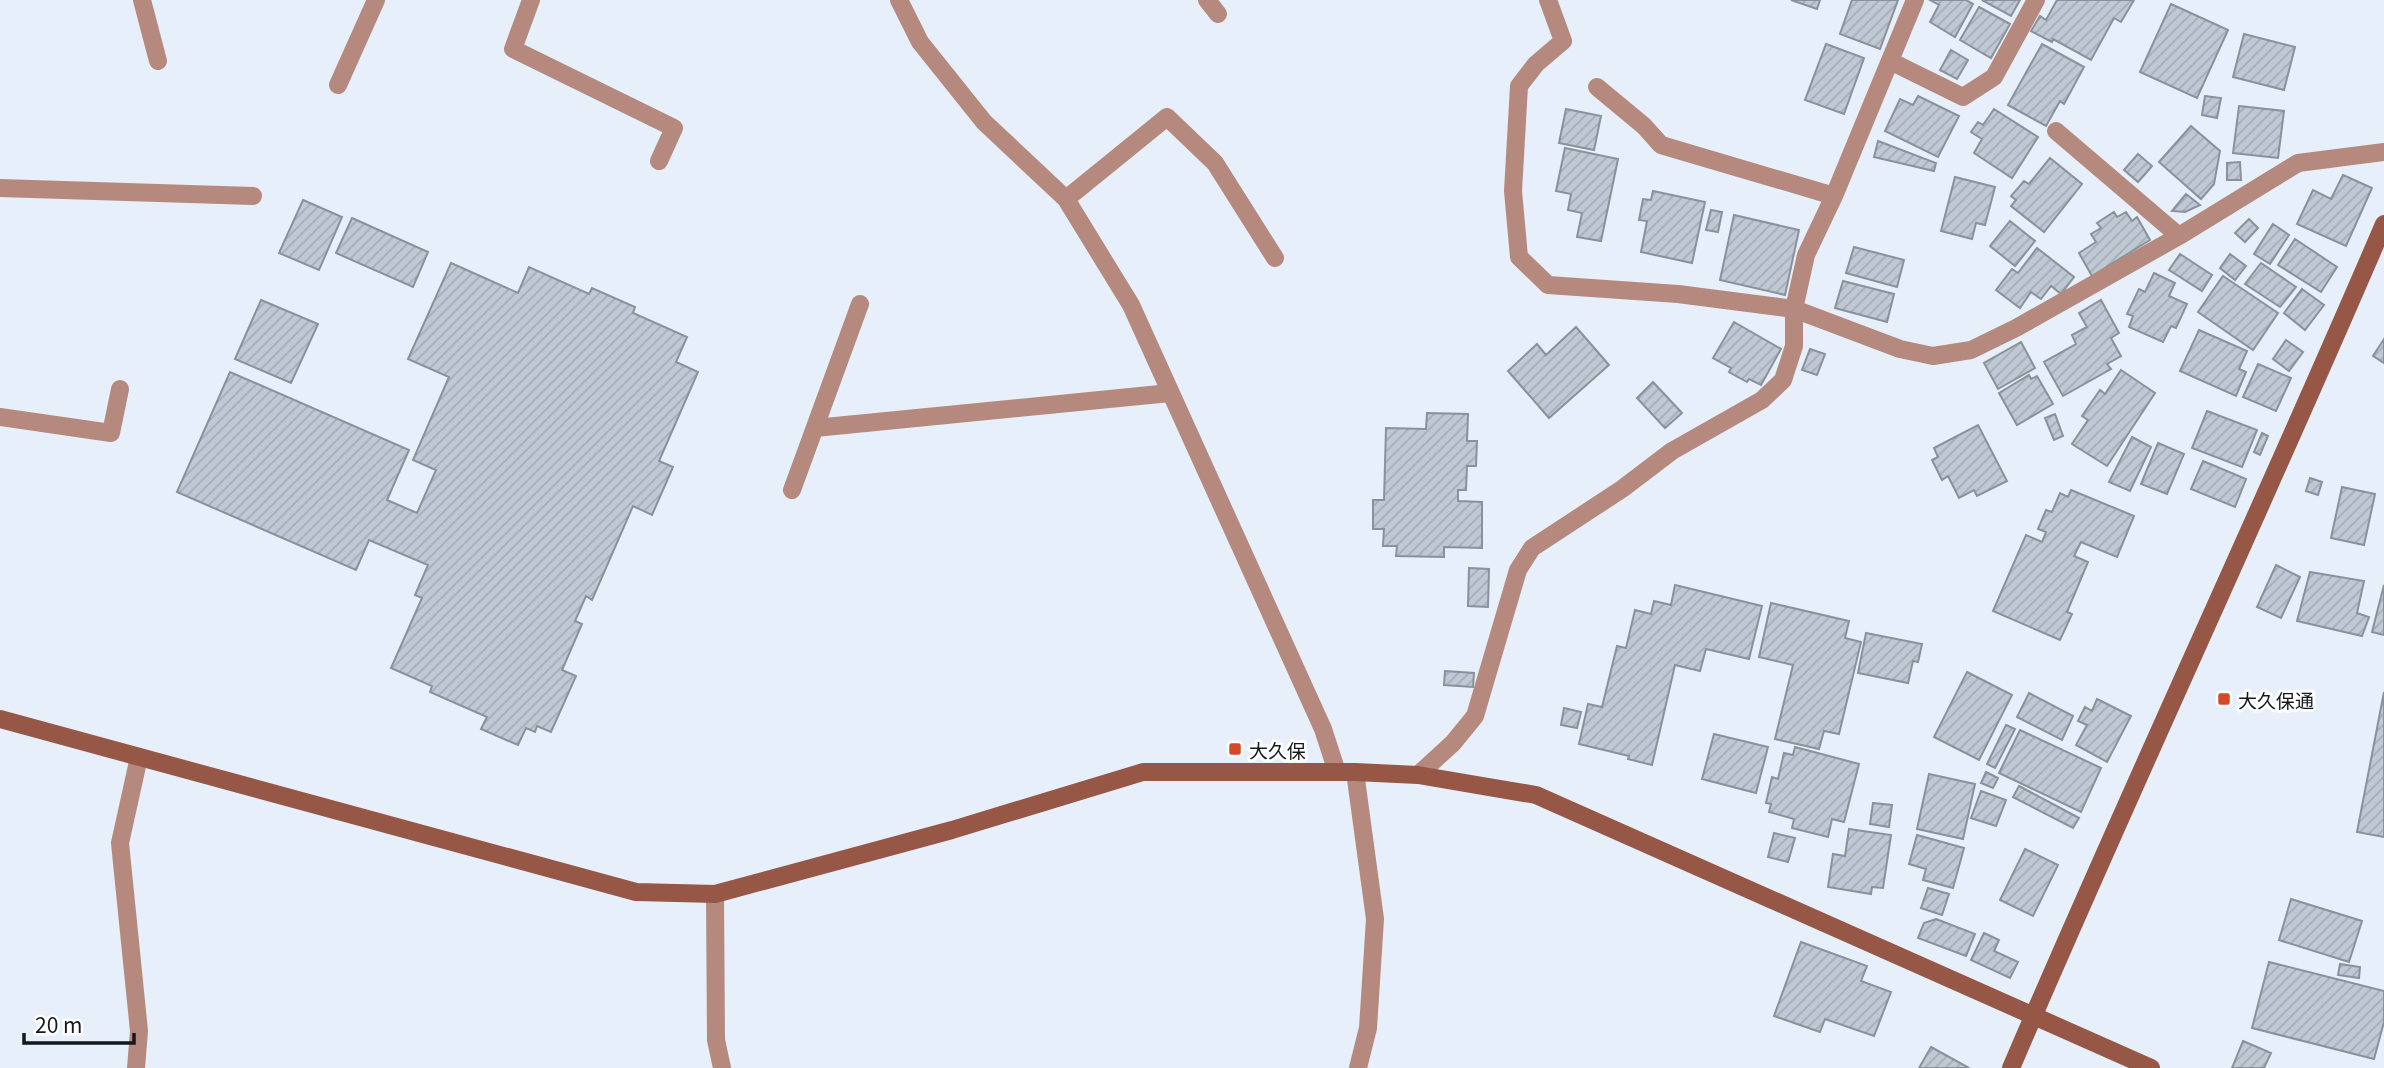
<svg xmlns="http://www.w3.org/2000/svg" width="2384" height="1068" viewBox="0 0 2384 1068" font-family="Georgia,'Noto Sans JP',serif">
<defs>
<pattern id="building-hatch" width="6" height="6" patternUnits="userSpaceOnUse" patternTransform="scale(1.75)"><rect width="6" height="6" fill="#c0c9d3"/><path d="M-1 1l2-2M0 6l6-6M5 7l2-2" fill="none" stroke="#a4acb5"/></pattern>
</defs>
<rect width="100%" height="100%" fill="#e6effa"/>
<!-- building -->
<path fill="url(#building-hatch)" stroke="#89919a" stroke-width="2" d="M1791 0H1820L1817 9Z
M1852 0H1898L1880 49 1840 34Z
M1930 0H1966L1973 4 1955 37 1930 22 1939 5Z
M1982 0H2020L2011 16Z
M2057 0H2134L2121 22 2114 18 2091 60 2053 39 2052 42 2031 31 2040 16 2046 20Z
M2171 4 2228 30 2197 98 2140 72Z
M1979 7 2010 24 1991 58 1960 40Z
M2244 34 2295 47 2284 90 2233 77Z
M1826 44 1864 58 1844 114 1805 100Z
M2042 44 2084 67 2064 104 2060 101 2046 126 2008 105Z
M1951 50 1968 60 1957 79 1940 70Z
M1918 96 1959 116 1938 157 1885 131 1900 99 1913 105Z
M2205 96 2221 98 2217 118 2202 115Z
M2239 106 2284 111 2278 158 2233 153Z
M1566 109 1601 116 1594 150 1559 143Z
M1994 109 2038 137 2012 178 1974 153 1982 139 1971 132 1978 122 1983 125Z
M2191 126 2220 151 2214 184 2201 199 2159 162Z
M1878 141 1936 163 1934 171 1874 157Z
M1565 148 1618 159 1601 241 1577 237 1582 213 1568 210 1571 194 1556 191Z
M2138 154 2152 166 2138 182 2124 170Z
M2050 158 2082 184 2044 232 2011 206 2016 200 2011 196 2024 181 2029 184Z
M2240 162 2241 180H2227V163Z
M2343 175 2372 188 2346 246 2297 224 2313 190 2331 199Z
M1955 177 1995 187 1985 225 1976 223 1972 239 1941 231Z
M1653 191 1705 202 1692 263 1641 252 1647 221 1639 220 1643 199 1651 200Z
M2186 194 2200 205 2185 212 2172 211Z
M303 200 342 217 319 270 279 253Z
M1711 210 1722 212 1718 232 1706 230Z
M2114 212 2117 217 2126 212 2132 221 2137 217 2150 240 2092 276 2079 253 2096 242 2091 234 2101 228 2097 223Z
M1734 215 1799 230 1785 295 1720 280Z
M352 218 428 252 413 287 336 253Z
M2249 219 2258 228 2245 242 2235 233Z
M2010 221 2035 241 2015 266 1990 246Z
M2273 224 2289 235 2270 264 2254 254Z
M2295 239 2337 267 2321 292 2278 265Z
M1854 247 1904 260 1897 287 1846 273Z
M2037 248 2074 277 2061 294 2051 286 2041 299 2031 292 2020 308 1996 290 2012 269 2018 273Z
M2180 254 2212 275 2202 291 2169 270Z
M2230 254 2246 266 2235 280 2220 268Z
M451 263 518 293 529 267 589 294 592 288 635 307 633 313 687 337 676 362 698 372 659 461 673 467 652 515 633 506 592 600 586 596 575 621 582 624 562 670 576 676 551 732 537 726 535 732 526 728 518 745 481 729 487 717 430 692 432 686 391 668 422 598 415 595 428 565 369 540 356 570 177 492 230 372 409 450 387 500 417 513 436 470 413 460 449 377 408 359Z
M2261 263 2296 287 2280 307 2245 284Z
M2154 273 2175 283 2169 296 2187 304 2176 328 2171 326 2163 342 2129 327 2133 316 2127 314 2139 289 2145 292Z
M2223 276 2278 313 2253 350 2198 312Z
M1843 281 1894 294 1887 322 1835 308Z
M2302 289 2324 305 2305 330 2284 313Z
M261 300 318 324 291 383 235 359Z
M2101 300 2119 333 2111 338 2121 356 2107 364 2111 369 2063 396 2044 362 2076 344 2072 335 2087 327 2079 313Z
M1734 322 1781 349 1761 385 1749 379 1747 382 1729 372 1731 368 1713 358Z
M1576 327 1609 365 1549 418 1508 371 1537 344 1546 355Z
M2199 330 2247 351 2239 369 2246 372 2236 396 2180 371Z
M2384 339V363L2373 356Z
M2286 340 2303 352 2289 371 2273 359Z
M2021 342 2035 368 1998 389 1984 363Z
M1810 349 1825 354 1817 375 1802 370Z
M2258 364 2291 378 2276 411 2243 397Z
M2121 370 2155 393 2107 466 2072 444 2088 420 2082 416 2100 390 2105 394Z
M2029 375 2031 379 2037 376 2053 404 2017 425 1999 393Z
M1653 382 1682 413 1665 428 1637 398Z
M2207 411 2257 430 2242 467 2192 448Z
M1427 413 1468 414 1467 441H1477L1476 466H1467L1466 490H1458V501L1482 502V548L1444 547V557L1396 556 1397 546H1383L1384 529H1373V500H1384L1386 428 1426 429Z
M2055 414 2063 436 2054 440 2045 418Z
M1978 425 2007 481 1977 496 1974 490 1959 498 1948 476 1942 480 1932 460 1938 457 1934 448Z
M2262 433 2268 436 2260 455 2254 452Z
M2132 437 2151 447 2130 491 2109 482Z
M2158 443 2184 454 2167 494 2141 484Z
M2203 461 2246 479 2235 507 2191 489Z
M2310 478 2322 482 2318 495 2306 491Z
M2342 487 2375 494 2364 545 2331 538Z
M2071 490 2134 516 2117 557 2081 542 2074 556 2088 562 2067 612 2072 614 2060 640 1993 611 2026 535 2042 542 2046 532 2038 529 2046 510 2052 512 2060 493 2068 497Z
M2276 565 2300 577 2281 618 2257 607Z
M1469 568 1489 569 1488 607 1468 606Z
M2310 572 2364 581 2357 613 2369 617 2362 636 2297 621Z
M1675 585 1762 606 1749 659 1706 649 1700 671 1675 665 1652 765 1628 759 1629 756 1579 744 1588 704 1602 707 1617 646 1626 648 1635 610 1651 614 1654 601 1671 605Z
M2384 585V635L2372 632Z
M1771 603 1849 621 1845 638 1861 642 1839 734 1824 731 1819 749 1775 739 1793 665 1759 657Z
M1866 633 1922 644 1918 662 1913 661 1908 683 1858 673Z
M1445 671 1474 673 1473 687 1444 685Z
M1967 672 2012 695 1979 760 1934 737Z
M2384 692V837L2357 832Z
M2029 693 2073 716 2062 740 2017 717Z
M2097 699 2131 716 2107 762 2076 745 2087 725 2078 721 2085 707 2092 711Z
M1564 708 1581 712 1577 728 1561 725Z
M2006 725 2015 729 1995 768 1987 764Z
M2020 730 2101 768 2081 812 1999 773Z
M1714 734 1768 747 1756 793 1702 779Z
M1795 747 1859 764 1844 822 1832 819 1828 837 1792 828 1794 819 1769 812 1771 804 1766 803 1772 777 1778 779 1784 753 1793 755Z
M1986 772 1998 778 1993 788 1981 783Z
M1929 774 1975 784 1963 839 1917 829Z
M2019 786 2079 818 2073 828 2013 797Z
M1981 791 2006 800 1996 826 1971 818Z
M1873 803 1892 805 1889 827 1870 824Z
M1849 829 1891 835 1883 888 1872 887 1871 894 1828 887 1833 854 1845 856Z
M1774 833 1795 838 1788 862 1768 857Z
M1917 835 1964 848 1953 888 1923 880 1926 869 1909 864Z
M2025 849 2058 865 2033 916 2000 900Z
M1928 888 1949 894 1942 915 1921 908Z
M2291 899 2362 921 2349 962 2279 940Z
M1936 919 1975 934 1966 956 1918 938 1924 923Z
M1984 933 1999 940 1994 951 2018 962 2010 978 1971 960Z
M1801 942 1867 966 1861 981 1891 992 1874 1036 1825 1019 1820 1032 1774 1016Z
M2269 962 2384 991V1022L2374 1059 2252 1028Z
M2340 964 2360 967 2359 978 2338 975Z
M2243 1041 2271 1053 2264 1068H2232Z
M1931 1047 1969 1068H1919Z"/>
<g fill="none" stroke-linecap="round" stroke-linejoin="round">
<!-- street -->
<path stroke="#b5897d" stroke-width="18" d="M142 0 158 61
M531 0 513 49 674 128 659 161
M899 0 920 42 984 122 1066 199 1131 305 1323 729 1337 772
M1207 0 1218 14
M1548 0 1563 41 1536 64 1519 86 1513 191 1519 257 1548 285 1678 294 1794 309 1806 255 1834 196 1915 0
M1890 61 1963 97 1994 77 2036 0
M338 85 376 0
M1597 87 1644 126 1661 145 1834 196
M2056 131 2179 236
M0 188 253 196
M1066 199 1167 117 1215 163 1275 258
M0 417 111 433 120 389
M815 428 1170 393
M792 490 860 304
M1355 772 1375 919 1368 1028 1358 1068
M1418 775 1453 743 1475 716 1518 570 1532 548 1622 489 1672 451 1762 400 1783 380 1794 346V309L1900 349 1933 356 1971 350 2016 328 2179 236 2298 163 2384 152
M715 894 716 1040 722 1068
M136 1068 139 1031 120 843 139 757"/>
<!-- secondary -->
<path stroke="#965747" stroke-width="18" d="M0 719 636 892 715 894 952 830 1143 772H1355L1418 775 1536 795 2151 1068
M2011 1068C2132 785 2263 507 2384 224"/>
</g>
<!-- markers -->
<g fill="#d44a27" stroke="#fff" stroke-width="2.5">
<rect x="2217" y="692" width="14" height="14" rx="3.5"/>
<rect x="1228" y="742" width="14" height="14" rx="3.5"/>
</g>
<g text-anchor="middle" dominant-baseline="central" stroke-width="6" stroke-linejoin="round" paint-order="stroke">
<!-- poi labels -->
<g font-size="19" fill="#14171b" stroke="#fff" text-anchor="start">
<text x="2238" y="699">大久保通</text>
<text x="1249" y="749">大久保</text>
</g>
</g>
<!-- scale -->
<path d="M24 1033v10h110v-10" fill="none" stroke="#14171b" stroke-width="3.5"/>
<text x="35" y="1033" font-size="21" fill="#14171b" stroke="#ffffff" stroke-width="5" paint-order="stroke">20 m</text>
</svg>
